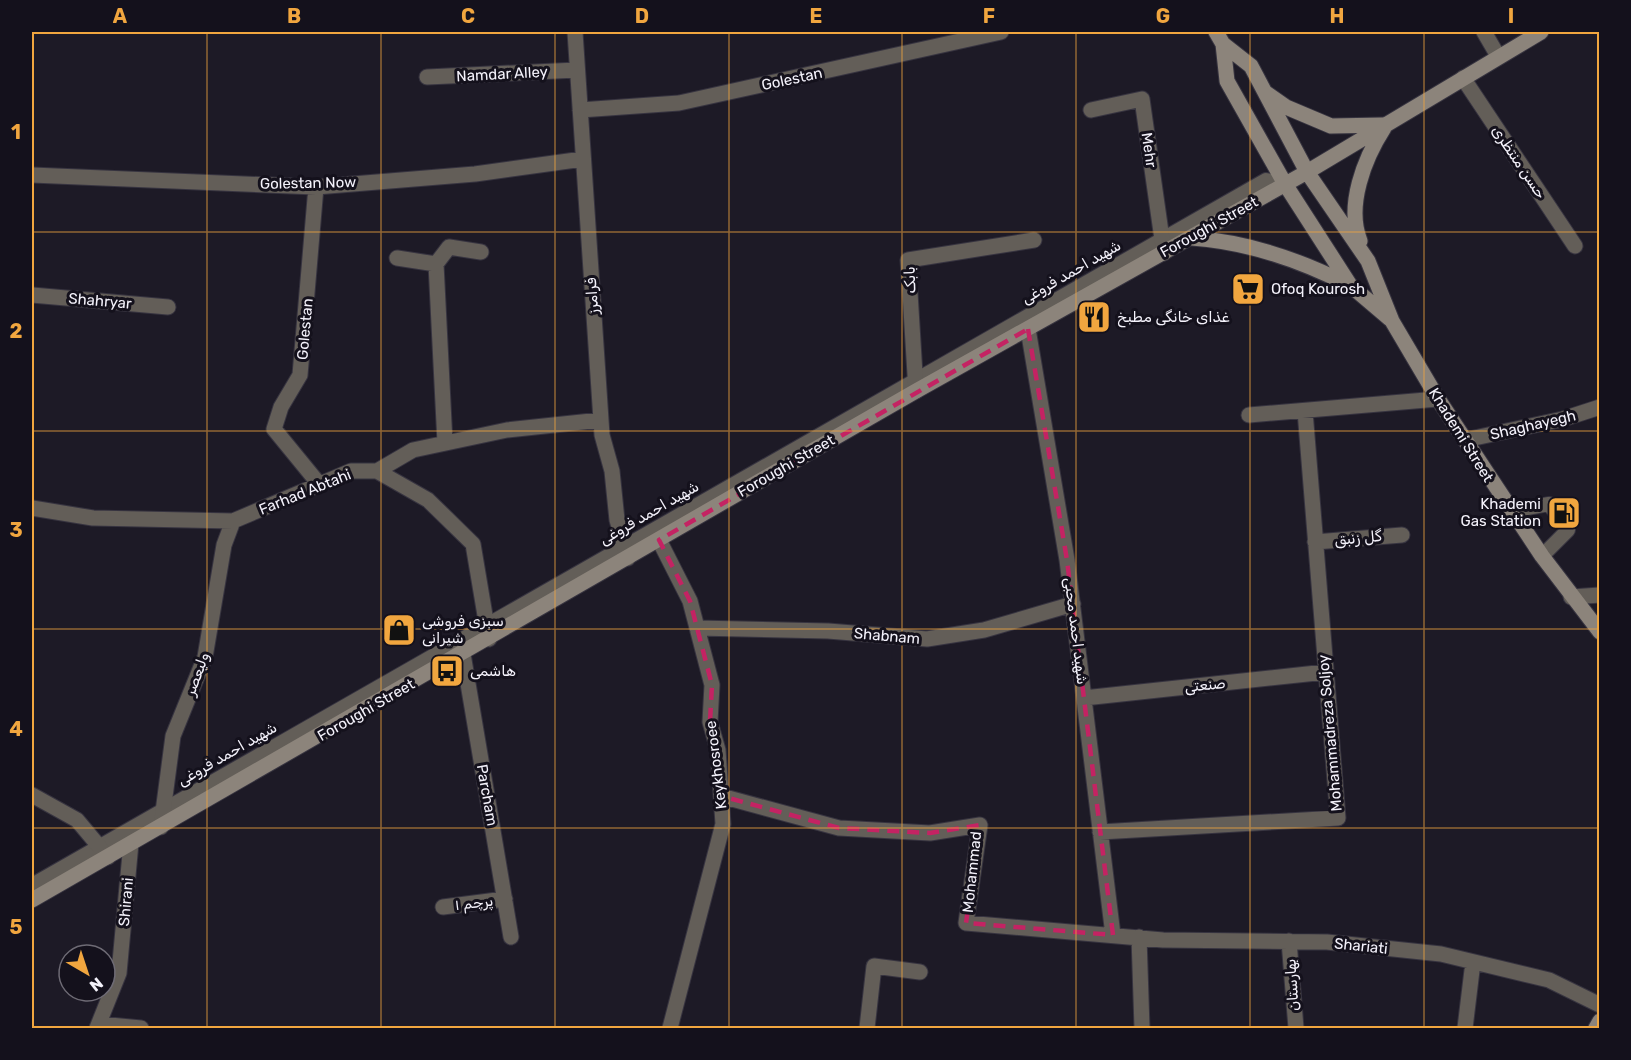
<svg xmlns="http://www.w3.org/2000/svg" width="1631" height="1060" viewBox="0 0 1631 1060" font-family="Rubik,'Noto Sans Arabic',sans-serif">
<rect width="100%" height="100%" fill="#1d1a26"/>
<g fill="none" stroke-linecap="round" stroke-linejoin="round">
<defs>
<path id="lane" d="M1511 511 1549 504 1568 530 1542 556
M32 885 1266 180 1285 184"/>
<path id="street" d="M575 32 602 435 612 471 617 520 628 558
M1484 32 1498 56
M427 77 577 70
M1463 78 1575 246
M580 110 679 103 1001 32
M1091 110 1142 99 1164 253
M32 175 316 187 475 174 583 159
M316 187 300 375 281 407 274 429 319 484
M397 258 436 264 449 247 481 252
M436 264 445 443
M32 295 168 307
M1028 329 1067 560 1113 935
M916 391 908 260 1034 240
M1249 415 1438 399
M1465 440 1563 419 1600 407
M377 471 413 450 507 430 601 420
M32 508 93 518 233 521 351 471H377L428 500 473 544 489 639
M659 540 690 601 712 685 710 722 718 750 723 824 670 1028
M1315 542 1402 535
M1571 597 1600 595
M697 628 828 631 927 639 984 630 1073 604
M463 654 511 937
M1084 698 1326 672
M32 795 77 820 108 857
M721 796 839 828 930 833 980 825 966 923 1163 940 1327 942 1441 954 1549 980 1600 1005
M161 827 173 736 205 657 224 545 233 521
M1100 832 1338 818 1305 411
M443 907 505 899
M1139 937 1142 1028
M1289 941 1296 1028
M99 1024 141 1028
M97 1028 119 973 131 843
M867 1028 874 966 920 972
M1465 1028 1473 962"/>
<path id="secondary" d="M1216 32 1223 44 1251 66 1307 172 1368 261 1392 321 1438 399 1542 556 1600 632
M1223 44 1227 81 1285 184 1350 285 1390 319
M1266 93 1286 107 1331 126 1383 125
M1192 238C1248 242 1300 260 1349 285
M1360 241C1346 206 1364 159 1384 128
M32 900 916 391 1307 172 1541 32
M1596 1028 1600 1021"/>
</defs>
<!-- lane casing -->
<use href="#lane" stroke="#373440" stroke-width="16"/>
<!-- street casing -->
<use href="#street" stroke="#373440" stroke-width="17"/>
<!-- secondary casing -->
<use href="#secondary" stroke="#373440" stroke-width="17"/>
<!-- lane -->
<use href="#lane" stroke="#635e58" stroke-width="14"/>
<!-- street -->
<use href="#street" stroke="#635e58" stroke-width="15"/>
<!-- secondary -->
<use href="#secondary" stroke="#8c847b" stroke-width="15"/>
</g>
<!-- marked area -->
<path fill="none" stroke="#c42363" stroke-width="4.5" stroke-dasharray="12 8" stroke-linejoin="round" d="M1028 329 1067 560 1113 935 966 923 980 825 930 833 839 828 721 796 718 750 710 722 712 685 690 601 659 540Z"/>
<!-- grid -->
<path fill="none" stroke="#f1a63f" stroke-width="1.5" stroke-opacity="0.55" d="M207 32V1028M381 32V1028M555 32V1028M729 32V1028M902 32V1028M1076 32V1028M1250 32V1028M1424 32V1028M32 232H1600M32 431H1600M32 629H1600M32 828H1600"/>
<!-- icons -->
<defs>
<symbol id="supermarket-square" viewBox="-11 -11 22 22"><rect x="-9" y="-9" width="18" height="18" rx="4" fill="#f1a63f" stroke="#14111c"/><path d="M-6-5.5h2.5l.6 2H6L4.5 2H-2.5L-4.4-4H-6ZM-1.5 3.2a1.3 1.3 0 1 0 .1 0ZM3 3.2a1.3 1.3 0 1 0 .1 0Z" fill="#111"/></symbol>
<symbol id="restaurant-square" viewBox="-11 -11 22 22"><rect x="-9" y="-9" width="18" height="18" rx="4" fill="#f1a63f" stroke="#14111c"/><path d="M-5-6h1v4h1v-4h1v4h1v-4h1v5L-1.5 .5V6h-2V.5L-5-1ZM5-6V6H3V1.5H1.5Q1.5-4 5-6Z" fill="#111"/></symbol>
<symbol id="fuel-square" viewBox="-11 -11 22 22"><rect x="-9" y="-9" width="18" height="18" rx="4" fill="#f1a63f" stroke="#14111c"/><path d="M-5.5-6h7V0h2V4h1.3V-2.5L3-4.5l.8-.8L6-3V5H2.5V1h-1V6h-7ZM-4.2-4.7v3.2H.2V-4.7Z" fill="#111"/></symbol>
<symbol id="shop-square" viewBox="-11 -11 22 22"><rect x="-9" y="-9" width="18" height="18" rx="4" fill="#f1a63f" stroke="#14111c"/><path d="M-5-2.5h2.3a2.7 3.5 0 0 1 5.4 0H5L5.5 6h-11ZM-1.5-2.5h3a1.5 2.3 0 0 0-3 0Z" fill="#111"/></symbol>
<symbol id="bus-square" viewBox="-11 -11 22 22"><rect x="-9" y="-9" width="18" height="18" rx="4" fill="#f1a63f" stroke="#14111c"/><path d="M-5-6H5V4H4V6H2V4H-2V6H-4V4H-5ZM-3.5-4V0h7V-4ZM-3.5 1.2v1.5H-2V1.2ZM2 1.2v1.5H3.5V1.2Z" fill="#111"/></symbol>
</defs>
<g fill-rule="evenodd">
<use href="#supermarket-square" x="1229" y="270" width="38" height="38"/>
<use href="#restaurant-square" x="1075" y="298" width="38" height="38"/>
<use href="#fuel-square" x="1545" y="494" width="38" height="38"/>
<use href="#shop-square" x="380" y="611" width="38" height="38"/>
<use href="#bus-square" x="428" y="652" width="38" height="38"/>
</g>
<g text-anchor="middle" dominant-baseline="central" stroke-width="6" stroke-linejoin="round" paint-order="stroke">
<!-- street labels -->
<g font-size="15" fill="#f4f2fb" stroke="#14111c">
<text transform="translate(502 74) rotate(-3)">Namdar Alley</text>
<text transform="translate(792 79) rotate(-12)">Golestan</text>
<text transform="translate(1149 150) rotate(82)">Mehr</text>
<text transform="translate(1519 162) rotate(56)">حسن منتظری</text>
<text transform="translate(308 183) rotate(-1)">Golestan Now</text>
<text transform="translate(1209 227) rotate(-29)">Foroughi Street</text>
<text transform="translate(1071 272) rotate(-30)">شهید احمد فروغی</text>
<text transform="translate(910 280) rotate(-92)">بابک</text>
<text transform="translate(592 296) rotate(-94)">فرامرز</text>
<text transform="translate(100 301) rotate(5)">Shahryar</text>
<text transform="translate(305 329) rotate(-85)">Golestan</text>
<text transform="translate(1533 425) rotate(-13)">Shaghayegh</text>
<text transform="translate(1461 435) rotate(58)">Khademi Street</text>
<text transform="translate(786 466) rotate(-30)">Foroughi Street</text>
<text transform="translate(305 492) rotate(-22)">Farhad Abtahi</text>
<text transform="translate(649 513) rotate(-30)">شهید احمد فروغی</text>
<text transform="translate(1358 538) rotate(-5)">گل زنبق</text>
<text transform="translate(1076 631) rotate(83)">شهید احمد محبی</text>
<text transform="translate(887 636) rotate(5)">Shabnam</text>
<text transform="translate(197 674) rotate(-70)">ولیعصر</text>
<text transform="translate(1205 685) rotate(-6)">صنعتی</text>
<text transform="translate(366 710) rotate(-30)">Foroughi Street</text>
<text transform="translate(1330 733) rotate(-95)">Mohammadreza Soljoy</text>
<text transform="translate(227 754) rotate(-30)">شهید احمد فروغی</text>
<text transform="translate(716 765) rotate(-97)">Keykhosroee</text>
<text transform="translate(487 795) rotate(80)">Parcham</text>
<text transform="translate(972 872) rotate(-84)">Mohammad</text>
<text transform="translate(126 902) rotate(-85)">Shirani</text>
<text transform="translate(474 903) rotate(-7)">پرچم ۱</text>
<text transform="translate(1361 946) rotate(6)">Shariati</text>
<text transform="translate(1292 985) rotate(-94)">بهارستان</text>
</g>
<!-- poi labels -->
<g font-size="15" fill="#f4f2fb" stroke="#14111c" text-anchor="start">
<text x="1271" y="289">Ofoq Kourosh</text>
<text x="1117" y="317">غذای خانگی مطبخ</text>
<text x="1541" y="504" text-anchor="end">Khademi<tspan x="1541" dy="17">Gas Station</tspan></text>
<text x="422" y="621">سبزی فروشی<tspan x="422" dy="17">شیرانی</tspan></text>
<text x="470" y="671">هاشمی</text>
</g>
</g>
<!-- border -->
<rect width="1631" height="1060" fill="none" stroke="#14111c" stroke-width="66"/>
<!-- north arrow -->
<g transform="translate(87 973) rotate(141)"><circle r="28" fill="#14111c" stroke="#6e6b75" stroke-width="1.5"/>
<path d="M0-4.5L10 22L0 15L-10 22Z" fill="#f1a63f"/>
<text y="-9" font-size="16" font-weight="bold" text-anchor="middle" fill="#f4f2fb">N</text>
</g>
<rect x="33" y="33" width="1565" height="994" fill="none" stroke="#f1a63f" stroke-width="2"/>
<g font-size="20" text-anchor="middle" font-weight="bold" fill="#f1a63f">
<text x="120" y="23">A</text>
<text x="294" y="23">B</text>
<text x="468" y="23">C</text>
<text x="642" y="23">D</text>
<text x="816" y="23">E</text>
<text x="989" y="23">F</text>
<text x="1163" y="23">G</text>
<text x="1337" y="23">H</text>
<text x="1511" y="23">I</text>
<text x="16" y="139">1</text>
<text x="16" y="338">2</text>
<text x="16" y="537">3</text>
<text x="16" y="736">4</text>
<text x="16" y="934">5</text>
</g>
</svg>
